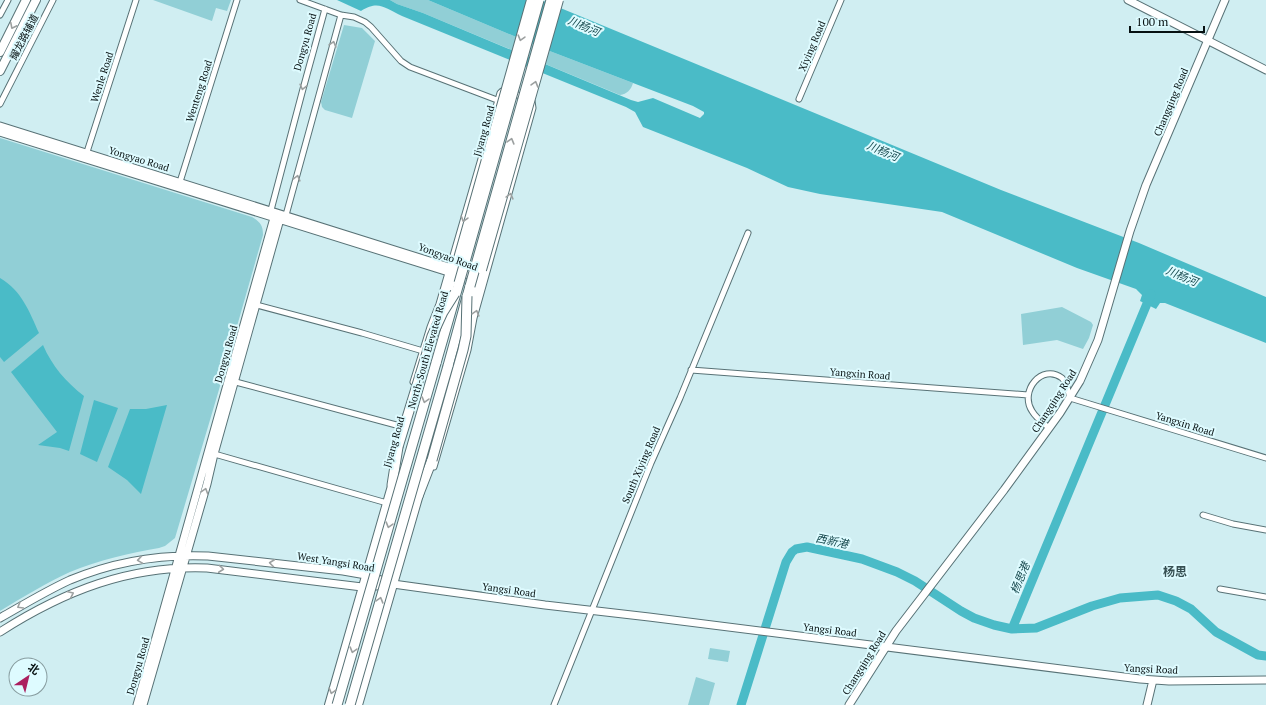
<svg xmlns="http://www.w3.org/2000/svg" width="1266" height="705" viewBox="0 0 1266 705" font-family="'PT Serif','Noto Sans SC',serif">
<rect width="100%" height="100%" fill="#d0eef2"/>
<!-- green -->
<path fill="#91cfd6" d="M153 0H231L227 11 216 8 212 21Z
M390 0H428L547 50 633 83C631 90 627 94 620 95L423 13 397 4Z
M344 25 362 28 375 41 352 118 325 110 322 107 321 102Z
M0 138 252 217C260 222 263 225 263 235L218 393 175 538 165 546 159 548C129 553 99 560 70 572 46 583 23 597 0 611Z
M1062 307 1091 322 1093 325 1089 338 1083 349 1057 340 1023 345 1021 314Z
M710 648 730 651 728 662 708 659Z
M696 677 715 683 709 705H688Z"/>
<!-- water -->
<path fill="#4abbc7" d="M337 0H390L397 4 423 13 631 100 638 102 653 98 700 118 704 114V112L693 106 547 50 428 0H541L1001 190 1139 243 1266 297V343L1165 303H1160L1156 309 1140 301 1142 295 1136 289 1077 268 942 212 820 194 788 187 747 168 643 127 635 112 626 107 402 16C384 8 379 0 361 11Z
M0 278C22 291 29 311 39 333L4 362 0 357Z
M43 345C52 366 66 382 84 396L69 451 60 448 38 445 57 432 11 372Z
M94 400 118 408 97 462 80 454Z
M167 405 141 494 127 480 108 467 130 409H146Z"/>
<g fill="none" stroke-linecap="round" stroke-linejoin="round">
<!-- river -->
<path stroke="#4abbc7" stroke-width="9" d="M1012 629 1151 294
M741 705 786 562 792 552 796 549 807 547 862 559 897 572 915 581 961 611 974 618 994 625 1012 629 1036 628 1092 606 1120 598 1158 595 1176 601 1191 609 1216 632 1258 655 1266 656"/>
<defs>
<path id="minor" d="M300 0 341 15 354 17 365 22 371 27 401 61 410 67 497 100
M0 15 8 0
M799 99 841 0
M0 104 53 0
M86 155 136 0
M179 185 237 0
M271 210 303 89 325 9
M286 215 341 15
M253 304 362 333 423 351
M691 370 1028 395
M232 381 400 426
M413 382 430 327 439 304 500 93 502 91H505L530 99 532 101 533 108 474 318 468 350 434 467
M1049 428C1043 423 1036 418 1032 411 1019 391 1042 363 1062 378 1067 383 1068 391 1070 398L1266 458
M211 453 387 503
M1203 515 1233 524 1266 530
M1220 589 1266 597
M554 705 651 463 680 398 748 233"/>
<path id="tertiary" d="M1128 0 1266 70
M0 126 455 269 476 278
M0 132 458 275
M0 618C23 605 46 591 70 580 113 562 161 554 208 556L343 571 366 575 393 584 545 605 649 617 1140 679 1169 681 1266 680
M0 632C64 591 130 565 207 568L362 587 389 585
M137 705 274 218 271 210
M143 705 207 484 214 454 280 219 286 215
M1147 705 1153 680"/>
<path id="secondary" d="M849 705 896 631 1004 490 1060 413 1080 381 1098 340 1130 231 1146 185 1225 0"/>
<path id="primary" d="M0 52 26 0
M0 71 36 0
M443 308 457 262
M468 318 482 270
M329 705 394 479
M358 705 420 491"/>
<path id="trunk" d="M436 363 459 283
M448 366 470 286
M392 485 398 447
M418 496 432 460"/>
</defs>
<!-- minor casing -->
<use href="#minor" stroke="#587276" stroke-width="7"/>
<!-- tertiary casing -->
<use href="#tertiary" stroke="#587276" stroke-width="9"/>
<!-- secondary casing -->
<use href="#secondary" stroke="#587276" stroke-width="9"/>
<!-- primary casing -->
<use href="#primary" stroke="#587276" stroke-width="10"/>
<!-- trunk casing -->
<use href="#trunk" stroke="#587276" stroke-width="11"/>
<!-- minor -->
<use href="#minor" stroke="#fff" stroke-width="5"/>
<!-- tertiary -->
<use href="#tertiary" stroke="#fff" stroke-width="7"/>
<!-- secondary -->
<use href="#secondary" stroke="#fff" stroke-width="7"/>
<!-- primary -->
<use href="#primary" stroke="#fff" stroke-width="8"/>
<!-- trunk -->
<use href="#trunk" stroke="#fff" stroke-width="9"/>
<defs>
<path id="primary-bridge" d="M457 262 531 0
M482 270 559 0"/>
<path id="trunk-bridge" d="M459 283 539 0
M470 286 551 0
M398 447 432 336 443 312 455 293
M432 460 463 350 466 336 467 296
M337 705 436 363
M350 705 448 366"/>
</defs>
<!-- primary-bridge casing -->
<use href="#primary-bridge" stroke="#587276" stroke-width="10" stroke-linecap="butt"/>
<!-- trunk-bridge casing -->
<use href="#trunk-bridge" stroke="#587276" stroke-width="11" stroke-linecap="butt"/>
<!-- primary-bridge -->
<use href="#primary-bridge" stroke="#fff" stroke-width="8"/>
<!-- trunk-bridge -->
<use href="#trunk-bridge" stroke="#fff" stroke-width="9"/>
</g>
<!-- one-way arrows -->
<defs><path id="oneway-chevron" d="M-2-3.5L2.5 0L-2 3.5" fill="none" stroke-width="1.6" stroke-linecap="round" stroke-linejoin="round"/></defs>
<g stroke="#9ca0a0">
<use href="#oneway-chevron" transform="translate(13 26) rotate(117)"/>
<use href="#oneway-chevron" transform="translate(521 38) rotate(106)"/>
<use href="#oneway-chevron" transform="translate(333 44) rotate(-74)"/>
<use href="#oneway-chevron" transform="translate(535 84) rotate(-74)"/>
<use href="#oneway-chevron" transform="translate(303 87) rotate(104)"/>
<use href="#oneway-chevron" transform="translate(511 141) rotate(-74)"/>
<use href="#oneway-chevron" transform="translate(297 178) rotate(-75)"/>
<use href="#oneway-chevron" transform="translate(510 196) rotate(-75)"/>
<use href="#oneway-chevron" transform="translate(464 219) rotate(106)"/>
<use href="#oneway-chevron" transform="translate(476 313) rotate(-74)"/>
<use href="#oneway-chevron" transform="translate(425 400) rotate(106)"/>
<use href="#oneway-chevron" transform="translate(205 491) rotate(-73)"/>
<use href="#oneway-chevron" transform="translate(389 525) rotate(106)"/>
<use href="#oneway-chevron" transform="translate(140 560) rotate(171)"/>
<use href="#oneway-chevron" transform="translate(272 563) rotate(-173)"/>
<use href="#oneway-chevron" transform="translate(221 569) rotate(6)"/>
<use href="#oneway-chevron" transform="translate(71 594) rotate(-25)"/>
<use href="#oneway-chevron" transform="translate(380 600) rotate(-74)"/>
<use href="#oneway-chevron" transform="translate(20 606) rotate(150)"/>
<use href="#oneway-chevron" transform="translate(353 650) rotate(106)"/>
<use href="#oneway-chevron" transform="translate(332 691) rotate(106)"/>
</g>
<g text-anchor="middle" dominant-baseline="central" stroke-width="4" stroke-linejoin="round" paint-order="stroke">
<!-- street labels -->
<g font-size="10" fill="#071112" stroke="#defbff">
<text transform="translate(24 37) rotate(-63)">耀龙路辅道</text>
<text transform="translate(305 42) rotate(-74)">Dongyu Road</text>
<text transform="translate(812 46) rotate(-67)">Xiying Road</text>
<text transform="translate(102 77) rotate(-72)">Wenle Road</text>
<text transform="translate(199 91) rotate(-72)">Wenteng Road</text>
<text transform="translate(1171 102) rotate(-67)">Changqing Road</text>
<text transform="translate(484 131) rotate(-74)">Jiyang Road</text>
<text transform="translate(139 159) rotate(17)">Yongyao Road</text>
<text transform="translate(448 257) rotate(20)">Yongyao Road</text>
<text transform="translate(428 350) rotate(-74)">North-South Elevated Road</text>
<text transform="translate(226 354) rotate(-74)">Dongyu Road</text>
<text transform="translate(860 374) rotate(4)">Yangxin Road</text>
<text transform="translate(1054 401) rotate(-57)">Changqing Road</text>
<text transform="translate(1185 424) rotate(17)">Yangxin Road</text>
<text transform="translate(394 442) rotate(-74)">Jiyang Road</text>
<text transform="translate(641 465) rotate(-67)">South Xiying Road</text>
<text transform="translate(336 562) rotate(9)">West Yangsi Road</text>
<text transform="translate(509 590) rotate(8)">Yangsi Road</text>
<text transform="translate(830 630) rotate(7)">Yangsi Road</text>
<text transform="translate(864 663) rotate(-58)">Changqing Road</text>
<text transform="translate(138 666) rotate(-74)">Dongyu Road</text>
<text transform="translate(1151 669) rotate(3)">Yangsi Road</text>
</g>
<!-- water labels -->
<g font-size="11" font-style="italic" fill="#16484d" stroke="#defbff">
<text transform="translate(584 26) rotate(23)">川杨河</text>
<text transform="translate(883 151) rotate(23)">川杨河</text>
<text transform="translate(1182 276) rotate(23)">川杨河</text>
<text transform="translate(832 541) rotate(12)">西新港</text>
<text transform="translate(1020 578) rotate(-68)">杨思港</text>
</g>
<!-- quarter labels -->
<g font-size="12" font-weight="bold" fill="#375053" stroke="#defbff">
<text x="1175" y="571">杨思</text>
</g>
</g>
<!-- north arrow -->
<g transform="translate(28 677) rotate(35)"><circle r="19" fill="#defbff" stroke="#889da0"/>
<path d="M0-3L7 15L0 10L-7 15Z" fill="#ab1f5f"/>
<text y="-6" font-size="11" font-weight="bold" text-anchor="middle" fill="#071112">北</text>
</g>
<!-- scale -->
<path d="M1130 26v6h74v-6" fill="none" stroke="#071112" stroke-width="2"/>
<text x="1136" y="26" font-size="12" fill="#071112" stroke="#defbff" stroke-width="3" paint-order="stroke">100 m</text>
</svg>
